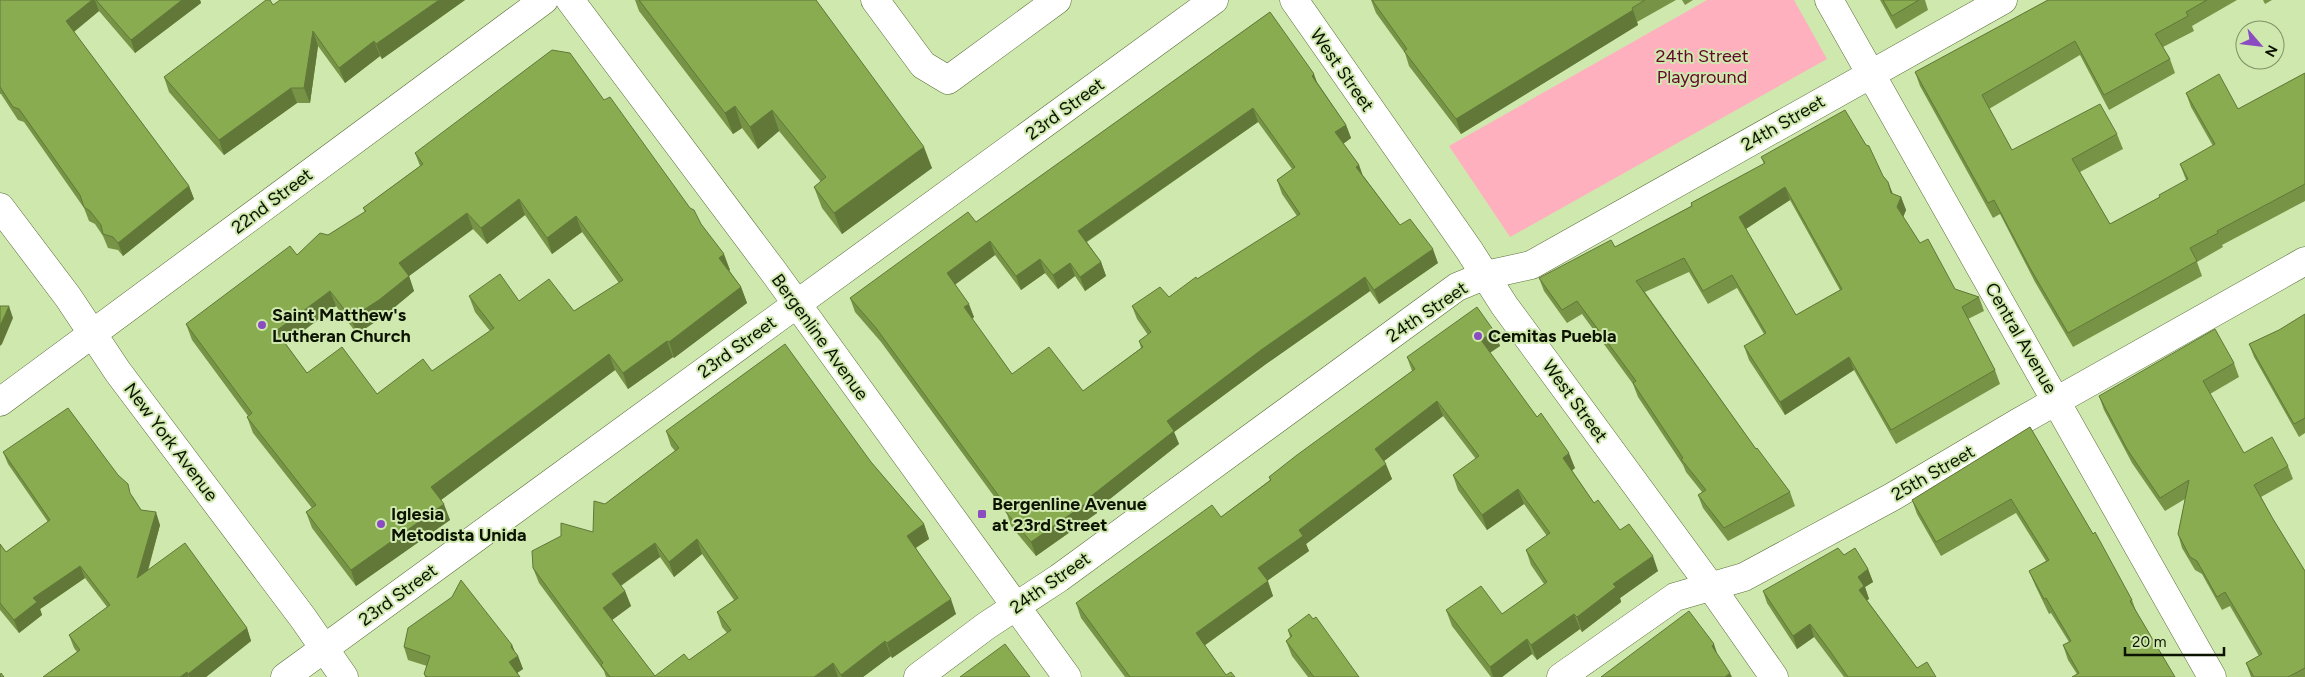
<svg xmlns="http://www.w3.org/2000/svg" width="2305" height="677" viewBox="0 0 2305 677" font-family="Figtree,sans-serif">
<rect width="100%" height="100%" fill="#cfe8ad"/>
<!-- green -->
<path fill="#ffb0bf" d="M1707 0H1794L1827 59 1510 237 1449 146Z"/>
<g fill="none" stroke-linecap="round" stroke-linejoin="round">
<defs>
<path id="minor" d="M570 0 773 271 1067 677
M875 0 923 65 948 80 1057 0
M1294 0 1469 250 1504 305 1711 587 1774 677
M1829 0 2212 677
M0 207 68 297 118 372 303 618 344 677
M0 402 544 0
M285 677 1214 0
M918 677 986 626 1059 578 1457 287 1486 275 1531 265 2003 0
M1561 677 1675 597 1744 577 1892 497 2019 422 2305 261"/>
</defs>
<!-- minor casing -->
<use href="#minor" stroke="#5a6f3a" stroke-width="29"/>
<!-- minor -->
<use href="#minor" stroke="#fff" stroke-width="28"/>
</g>
<!-- wall -->
<path fill="#779446" fill-rule="evenodd" d="M0 0H200L201 3 135 53 99 11 74 32 189 186 194 199 123 256 118 250 108 248 103 236 95 224 89 221 84 208 24 122 18 120 1 94H0Z
M465 0 382 59 380 56 345 83 318 46 310 103H297L224 155 169 92 164 77 273 5Z
M635 0H816L932 168 842 234 822 208 814 187 821 182 779 131 758 149 742 128 733 134 639 11Z
M1371 0H1676L1637 22 1638 25 1461 134 1409 66 1405 53 1376 13Z
M1682 0H1693L1685 5Z
M1880 0H1925L1928 10 1896 29Z
M2048 0H2237L2192 26 2194 31 2163 47 2170 59 2175 73 2109 110 2080 55 1989 109 2012 150 2117 134 2123 149 2080 172 2110 224 2160 197 2186 180 2180 164 2213 146 2191 107 2186 93 2238 109 2305 73V201L2222 245 2223 247 2197 262 2202 276 2073 347 2035 282 2000 214 1993 218 1920 86 1915 72Z
M2263 0H2272L2265 4Z
M1270 12 1346 125 1351 138 1343 144 1359 165 1362 174 1400 225 1438 263 1379 304 1370 291 1266 364 1174 432 1179 444 1096 510 1097 513 1036 556 1011 526 1007 514 881 342 855 312 850 298 976 222ZM1258 122 1292 169 1277 180 1282 194 1297 216 1169 297 1132 306 1137 319 1148 335 1139 341 1141 348 1083 391 1012 374 972 319 974 317 955 284 995 255 1021 290 1045 273 1058 289 1075 276 1085 291 1106 276 1101 262 1087 242Z
M604 100 701 224 730 270H729L741 287 747 303 674 358 673 357 628 389 615 370 441 500 450 520 356 586 312 528 306 512 312 508 253 433 247 417 248 416 192 340 186 324 365 212 363 208 420 166 415 153ZM525 215 552 254 582 232 619 283 574 311 519 301 469 296 475 312 490 331 432 371 377 394 307 373 286 344 336 306 357 334 384 316 414 291 409 276 473 229 487 244Z
M1761 157 1883 176 1888 182 1893 194 1901 197 1906 210 1903 217 1920 243 1955 289 1979 297 1984 311 1968 319 1995 370 2000 384 1896 444 1854 370 1785 415 1749 360 1744 346 1764 334 1737 288 1708 304 1689 272 1645 292 1756 449 1790 492 1795 506 1728 541 1703 508 1698 495 1702 492 1686 472 1683 465 1638 397 1633 384 1582 314 1567 323 1544 291 1539 278 1615 247 1691 206V203L1764 164ZM1790 200 1840 290 1796 315 1746 229Z
M2305 314V433L2299 437 2254 357 2249 344 2279 330Z
M1494 331 1500 346 1490 353 1575 468 1572 470 1594 503 1658 571 1620 598 1621 602 1582 632 1580 629 1537 660 1532 654 1502 677H1491L1452 626 1446 610 1502 614 1544 584 1531 565 1526 550 1547 536 1524 504 1487 530 1458 490 1453 475 1476 459 1443 416 1384 461 1392 479 1306 544 1309 551 1267 581 1273 596 1205 645 1226 675 1235 677H1125L1081 618 1076 603 1221 517 1270 480 1269 477 1412 371 1407 357Z
M2234 363 2239 377 2210 394 2244 453 2288 466 2293 479 2261 497 2273 519 2305 571V677H2251L2246 663 2259 656 2230 606 2222 610 2202 574 2195 570 2182 548 2178 534 2185 499 2165 511 2132 463 2104 410 2099 396Z
M2030 427 2132 600 2136 611 2175 677 2077 674 2068 660 2063 645 2069 642 2051 613 2049 614 2035 585 2029 571 2046 561 2016 513 1941 556 1917 514 1912 500Z
M666 431 871 462 924 524 929 539 916 548 956 614 892 658 891 656 863 677H606L604 671 539 583 533 568 593 532 605 504 675 451 671 446ZM702 554 734 600 717 612 722 627 727 633 689 660 655 676 612 620 631 606 625 591 621 586 660 557 674 577Z
M3 452 133 497 141 510 160 525 148 571 247 628 251 641 206 677H43L77 652 74 648 69 635 107 607 85 578 40 609 42 615 19 633 0 610V544L6 552 48 522 8 464Z
M1844 555 1868 569 1873 582 1865 587 1869 599 1867 600 1917 668 1936 677H1844L1814 637 1797 649 1767 603 1763 591Z
M1288 630 1359 677H1308L1292 656 1286 641 1290 637Z
M512 645 515 652 518 656 523 669 517 673 520 677H425L424 674 427 666 408 660 404 647Z"/>
<!-- shaded-wall -->
<path fill="#617839" d="M92 0H95L99 11 71 34 66 21Z
M182 0H200L201 3 135 53 131 40Z
M439 0H465L382 59 376 44Z
M1633 10 1638 25 1461 134 1456 119Z
M313 31 318 46 310 103 304 88Z
M374 41 380 56 345 83 339 68Z
M1314 74 1319 88 1312 76Z
M291 88 297 103 224 155 219 140Z
M735 106 742 128 733 134 725 113Z
M1253 108 1258 122 1083 244 1078 231Z
M772 110 779 131 758 149 750 127Z
M1346 125 1351 138 1340 146 1335 132Z
M924 147 932 168 842 234 834 213Z
M1359 165 1364 179 1356 167Z
M1888 182 1893 195 1891 193Z
M189 186 194 199 123 256 118 243Z
M1785 187 1790 200 1744 230 1739 217Z
M1901 197 1906 210 1902 220 1897 207Z
M519 199 525 215 487 244 481 228Z
M467 213 473 229 409 276 414 291 384 316 357 334 351 318 399 263Z
M576 216 582 232 552 254 547 238Z
M990 241 995 255 952 287 947 273Z
M1433 249 1438 263 1379 304 1374 290Z
M724 254 730 270 725 274 719 258Z
M1040 259 1045 273 1021 290 1016 276Z
M1101 262 1106 276 1085 291 1080 277Z
M1070 263 1075 276 1058 289 1053 275Z
M1365 277 1370 291 1266 364 1174 432 1179 444 1096 510 1097 513 1036 556 1031 542 1090 497 1167 421 1261 350Z
M741 287 747 303 674 358 669 342Z
M330 291 336 306 282 347 276 331Z
M969 304 974 317 969 321 964 307Z
M9 306 13 318 2 344 0 346V326Z
M1494 331 1500 346 1486 355 1481 340Z
M667 341 673 357 628 389 623 373Z
M609 354 615 370 437 503 431 487Z
M1849 357 1854 370 1785 415 1780 402Z
M1437 401 1443 416 1380 464 1375 449Z
M1569 453 1575 468 1569 473 1563 458Z
M1386 464 1392 479 1306 544 1309 551 1264 583 1258 568 1299 530Z
M1518 489 1524 504 1487 530 1482 515Z
M444 504 450 520 356 586 351 570Z
M156 512 160 525 142 591 137 578Z
M924 524 929 539 912 550 907 536Z
M697 539 702 554 674 577 669 562Z
M655 543 660 557 617 588 612 574Z
M1653 556 1658 571 1620 598 1621 602 1582 632 1577 617 1613 584Z
M80 566 85 578 40 609 42 615 19 633 14 620 33 598Z
M1868 569 1873 582 1865 587 1869 599 1864 602 1859 590 1858 577Z
M1268 581 1273 596 1201 648 1196 633Z
M625 591 631 606 608 623 603 608Z
M951 599 956 614 892 658 887 643Z
M1574 614 1580 629 1537 660 1531 645Z
M1810 624 1814 637 1797 649 1793 636Z
M247 628 251 641 206 677H189L188 674Z
M1527 639 1532 654 1502 677H1493L1490 667Z
M885 641 891 656 863 677H842L841 675Z
M1714 644 1720 662 1712 646Z
M512 645 517 657 518 656 523 669 514 675 509 662 511 647Z
M833 663 838 677H814Z
M187 672 188 677H180Z
M1730 673 1732 677H1725Z"/>
<!-- building -->
<path fill="#8aac51" stroke="#617839" fill-rule="evenodd" d="M0 0H92L66 21 189 186 118 243 113 237 103 234 101 225 90 211 84 207 80 195 19 109 13 107 0 87Z
M96 0H182L131 40Z
M266 0H270L273 5 280 0H439L376 44 374 41 339 68 313 31 304 88H291L219 140 164 77Z
M639 0H816L924 147 834 213 814 187 826 177 772 110 750 127 735 106 725 113Z
M1372 0H1645L1632 8 1633 10 1456 119 1404 51 1407 49Z
M1883 0H1919L1892 16Z
M2048 0H2207L2186 12 2188 16 2155 34 2170 59 2104 95 2075 41 1982 95 2012 150 2100 104 2117 134 2072 159 2110 224 2160 197 2159 195 2188 179 2180 164 2215 144 2186 93 2219 74 2238 109 2305 73V184L2217 231 2218 233 2190 248 2197 261 2068 333 2030 268 1994 200 1988 203 1915 72Z
M1270 12 1314 74 1312 76 1346 125 1335 132 1359 165 1356 167 1400 225 1410 219 1433 249 1374 290 1365 277 1261 350 1167 421 1174 431 1090 497 1092 499 1031 542 1006 512 1009 510 876 328 850 298 968 212 976 222ZM1253 108 1295 167 1277 180 1300 214 1197 279 1196 277 1169 297 1160 287 1132 306 1151 332 1139 341 1143 347 1083 391 1049 347 1012 374 964 307 969 304 947 273 990 241 1016 276 1040 259 1053 275 1070 263 1080 277 1101 262 1078 231Z
M552 50 570 53 604 100 610 97 690 208 694 210 701 224 724 254 719 258 741 287 669 342 667 341 623 373 609 354 431 487 444 504 351 570 306 512 316 505 247 417 252 413 186 324 290 246 297 255 320 233 328 235 366 211 363 208 423 164 415 153ZM519 199 547 238 576 216 623 280 574 311 549 279 519 301 500 274 469 296 494 328 432 371 423 359 377 394 342 347 307 373 276 331 330 291 351 318 379 300 409 276 399 263 467 213 481 228Z
M1845 110 1866 145 1869 146 1883 176 1888 182 1891 193 1901 197 1897 207 1920 243 1928 239 1955 289 1979 297 1962 307 1995 370 1891 430 1849 357 1780 402 1744 346 1766 333 1732 275 1703 291 1684 258 1636 281 1756 449 1757 448 1790 492 1724 528 1698 495 1706 490 1681 459 1683 458 1633 383 1636 381 1577 301 1562 310 1539 278 1611 240 1615 247 1692 206 1691 203 1765 163 1761 157ZM1785 187 1842 289 1796 315 1739 217Z
M0 306H9L0 326Z
M1477 307 1494 331 1481 340 1537 417 1541 413 1569 453 1563 458 1594 503 1598 500 1620 530 1629 524 1653 556 1613 584 1616 587 1577 617 1574 614 1531 645 1527 639 1490 667 1446 610 1481 586 1502 614 1547 582 1526 550 1550 533 1518 489 1482 515 1453 475 1479 456 1437 401 1375 449 1386 464 1299 530 1303 536 1258 568 1268 581 1196 633 1226 675 1231 672 1235 677H1130L1076 603 1212 505 1221 517 1271 480 1269 477 1297 455 1415 369 1407 357Z
M2305 314V418L2294 424 2249 344 2279 330Z
M2215 329 2234 363 2203 381 2244 453 2272 437 2288 466 2254 485 2273 519 2305 571V668L2288 677H2254L2246 663 2262 654 2225 592 2217 597 2197 561 2190 557 2178 534 2189 480 2160 498 2127 449 2099 396Z
M785 344 871 462 924 524 907 536 951 599 887 643 885 641 841 675 833 663 814 677H610L601 665 603 663 533 568 532 551 561 536V523L593 532 594 501 605 504 679 448 666 431ZM697 539 738 598 717 612 731 630 689 660 684 654 655 676 603 608 625 591 612 574 655 543 669 562Z
M68 408 118 475 128 484 130 493 141 510 156 512 137 578 185 543 247 628 188 674 187 672 180 677H43L80 650 69 635 110 605 80 566 33 598 37 602 14 620 0 603V544L6 552 50 520 3 452Z
M2030 427 2093 534 2095 532 2132 600 2130 601 2175 677H2072L2079 673 2063 645 2071 641 2046 598 2044 599 2029 571 2049 560 2011 499 1936 542 1912 500Z
M1838 548 1844 555 1855 548 1868 569 1858 577 1864 586 1859 590 1917 668 1927 662 1936 677H1848L1830 651 1810 624 1793 636 1763 591Z
M461 580 512 645 511 647 518 656 509 662 520 677H427L424 674 430 656 404 647 408 628 452 597Z
M1689 611 1714 644 1712 646 1730 673 1725 677H1601Z
M1309 614 1313 619 1316 617 1359 677H1314L1286 641 1292 636 1288 630Z
M1005 644 1030 677H960Z
M1 673 4 677H0Z"/>
<!-- markers -->
<g fill="#8b4cc1" stroke="#cfe8ad" stroke-width="2">
<circle cx="262" cy="325" r="5"/>
<circle cx="1478" cy="336" r="5"/>
<rect x="977" y="509" width="10" height="10" rx="2.5"/>
<circle cx="381" cy="524" r="5"/>
</g>
<g text-anchor="middle" dominant-baseline="central" stroke-width="4" stroke-linejoin="round" paint-order="stroke">
<!-- park labels -->
<g font-size="18" fill="#63062a" stroke="#cfe8ad">
<text x="1702" y="56">24th Street<tspan x="1702" dy="21">Playground</tspan></text>
</g>
<!-- street labels -->
<g font-size="18" fill="#0c1301" stroke="#cfe8ad">
<text transform="translate(1342 70) rotate(55)">West Street</text>
<text transform="translate(1065 109) rotate(-36)">23rd Street</text>
<text transform="translate(1783 123) rotate(-30)">24th Street</text>
<text transform="translate(272 201) rotate(-37)">22nd Street</text>
<text transform="translate(1427 312) rotate(-34)">24th Street</text>
<text transform="translate(820 337) rotate(54)">Bergenline Avenue</text>
<text transform="translate(2021 338) rotate(60)">Central Avenue</text>
<text transform="translate(737 347) rotate(-36)">23rd Street</text>
<text transform="translate(1575 401) rotate(54)">West Street</text>
<text transform="translate(171 442) rotate(53)">New York Avenue</text>
<text transform="translate(1933 473) rotate(-30)">25th Street</text>
<text transform="translate(1050 583) rotate(-35)">24th Street</text>
<text transform="translate(398 595) rotate(-36)">23rd Street</text>
</g>
<!-- poi labels -->
<g font-size="18" font-weight="bold" fill="#0c1301" stroke="#cfe8ad" text-anchor="start">
<text x="272" y="315">Saint Matthew's<tspan x="272" dy="21">Lutheran Church</tspan></text>
<text x="1488" y="336">Cemitas Puebla</text>
<text x="992" y="504">Bergenline Avenue<tspan x="992" dy="21">at 23rd Street</tspan></text>
<text x="391" y="514">Iglesia<tspan x="391" dy="21">Metodista Unida</tspan></text>
</g>
</g>
<!-- north arrow -->
<g transform="translate(2260 45) rotate(118)"><circle r="24" fill="#cfe8ad" stroke="#819368"/>
<path d="M0-4L9 19L0 12L-9 19Z" fill="#8b4cc1"/>
<text y="-8" font-size="14" font-weight="bold" text-anchor="middle" fill="#0c1301">N</text>
</g>
<!-- scale -->
<path d="M2125 647v8h99v-8" fill="none" stroke="#0c1301" stroke-width="2.5"/>
<text x="2132" y="647" font-size="15" fill="#0c1301" stroke="#cfe8ad" stroke-width="4" paint-order="stroke">20 m</text>
</svg>
